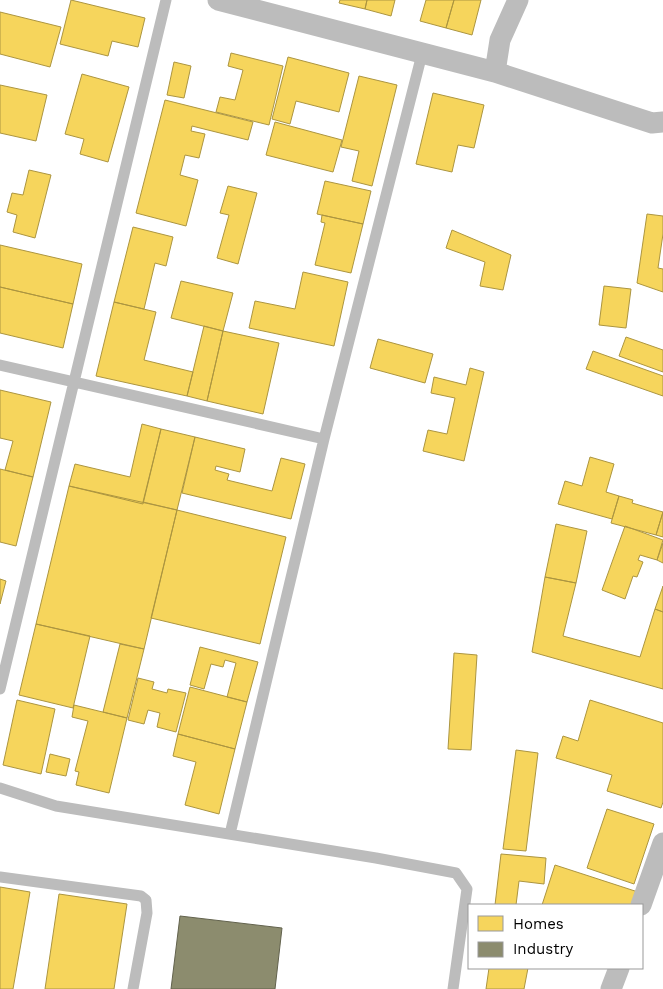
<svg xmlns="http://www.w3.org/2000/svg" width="663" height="989" viewBox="0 0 663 989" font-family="'Work Sans',sans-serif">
<rect width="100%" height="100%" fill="#fff"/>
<!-- homes -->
<path fill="#f6d55c" stroke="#ac9540" d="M71 0 145 18 138 47 112 41 108 56 60 44Z
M340 0H367L365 9 339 3Z
M367 0H395L391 16 365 9Z
M426 0H454L446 28 420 21Z
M454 0H481L472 35 446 28Z
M0 12 61 27 50 67 0 54Z
M231 53 283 66 269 125 216 112 220 97 235 100 243 70 228 66Z
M288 57 349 73 339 112 296 101 290 124 272 119Z
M174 62 191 66 184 98 167 95Z
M82 74 129 87 108 162 80 154 84 139 65 134Z
M359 76 397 85 372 186 352 181 359 151 341 147Z
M0 85 47 95 36 141 0 133Z
M433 93 484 105 474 148 458 145 452 172 416 164Z
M165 100 253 122 248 140 192 126 191 131 205 134 199 158 185 155 180 175 198 180 186 226 136 213Z
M275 122 342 140 333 172 266 155Z
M29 170 51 175 35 238 13 232 17 215 7 212 12 193 23 195Z
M325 181 371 191 363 224 317 214Z
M228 186 257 193 238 264 217 258 229 215 220 213Z
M647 214 663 216V234L658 268 663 269V292L637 283Z
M322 215 363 224 351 273 315 265 325 223 321 222Z
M133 227 173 237 166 266 155 263 144 309 114 302Z
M452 230 511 255 503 290 480 286 485 262 446 248Z
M0 245 82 264 73 304 0 287Z
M303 272 348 282 334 346 249 328 255 301 295 309Z
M181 281 233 293 223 331 171 318Z
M604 286 631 289 626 328 599 325Z
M0 287 73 304 63 348 0 333Z
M114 302 156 312 144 360 193 372 187 396 96 376Z
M204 326 223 331 207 401 187 396Z
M223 331 279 343 263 414 207 401Z
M626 337 663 350V372L619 356Z
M378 339 433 354 425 383 370 368Z
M593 351 663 376V396L586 369Z
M470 368 484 372 464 461 423 451 428 430 447 434 455 398 431 393 434 377 466 385Z
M0 390 51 402 33 477 5 470 13 441 0 438Z
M142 424 161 429 143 504 69 486 75 464 130 477Z
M161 429 195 437 177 510 143 502Z
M195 437 245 449 240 472 216 466 215 470 229 474 227 480 272 491 281 458 305 464 291 519 182 493Z
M590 457 614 464 606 492 619 496 612 519 558 504 565 481 582 486Z
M0 469 33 477 16 546 0 542Z
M69 486 177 510 144 649 36 624Z
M619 496 633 500 632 503 663 512 656 535 611 523Z
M177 510 286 537 260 644 151 618Z
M663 512V537L656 535Z
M556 524 587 531 576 583 545 577Z
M625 526 663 540 657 560 640 555 638 560 643 562 637 577 633 576 625 599 602 590Z
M663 543V563L657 560Z
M545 577 576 583 563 636 640 657 655 609 663 612V689L532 652Z
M0 579 6 581 0 604Z
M663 586V612L655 609Z
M36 624 90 636 73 708 19 695Z
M120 644 144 649 127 718 103 712Z
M200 647 258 662 247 702 227 697 236 663 225 660 223 667 211 664 204 689 190 685Z
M454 653 477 655 471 750 448 749Z
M138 678 154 682 152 689 167 693 168 689 186 693 176 732 157 727 160 713 148 710 144 724 128 720Z
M190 687 247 702 235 749 178 734Z
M17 700 55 709 41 774 3 765Z
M590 700 663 723V802L661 808 607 791 612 775 556 758 563 736 578 741Z
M74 705 127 718 109 793 76 785 79 772 75 771 88 721 72 717Z
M178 734 235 749 219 814 185 805 196 762 173 756Z
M516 750 538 753 526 851 503 849Z
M50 754 70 759 66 776 46 772Z
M607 809 654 824 634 884 587 868Z
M501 854 546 858 544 884 519 881 516 905H495Z
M555 865 638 892 634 905H542Z
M0 887 30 892 13 989H0Z
M59 894 127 904 114 989H45Z
M489 968H528L524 989H486Z"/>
<!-- industry -->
<path fill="#8c8c6e" stroke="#62624d" d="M180 916 282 928 275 989H171Z"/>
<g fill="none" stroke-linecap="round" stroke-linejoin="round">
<!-- service -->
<path stroke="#bcbcbc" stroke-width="11" d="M0 365 324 439
M0 689 166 0
M0 788 56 806 376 858 456 873 467 889 453 989
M230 834 324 439 422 54
M0 877 141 896 146 900 147 913 133 989"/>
<!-- minor -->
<path stroke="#bcbcbc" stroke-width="21" d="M218 0 495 72 652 123 663 122
M495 72 500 40 518 0
M641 905 663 843
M611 989 619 968"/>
</g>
<!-- legend -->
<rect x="468" y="904" width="175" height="65" fill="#ffffff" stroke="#999999"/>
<rect x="478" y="916" width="25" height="15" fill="#f6d55c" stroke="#999999"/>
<text x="513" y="929" font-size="15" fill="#000000">Homes</text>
<rect x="478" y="942" width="25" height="15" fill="#8c8c6e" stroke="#999999"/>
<text x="513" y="954" font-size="15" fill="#000000">Industry</text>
</svg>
